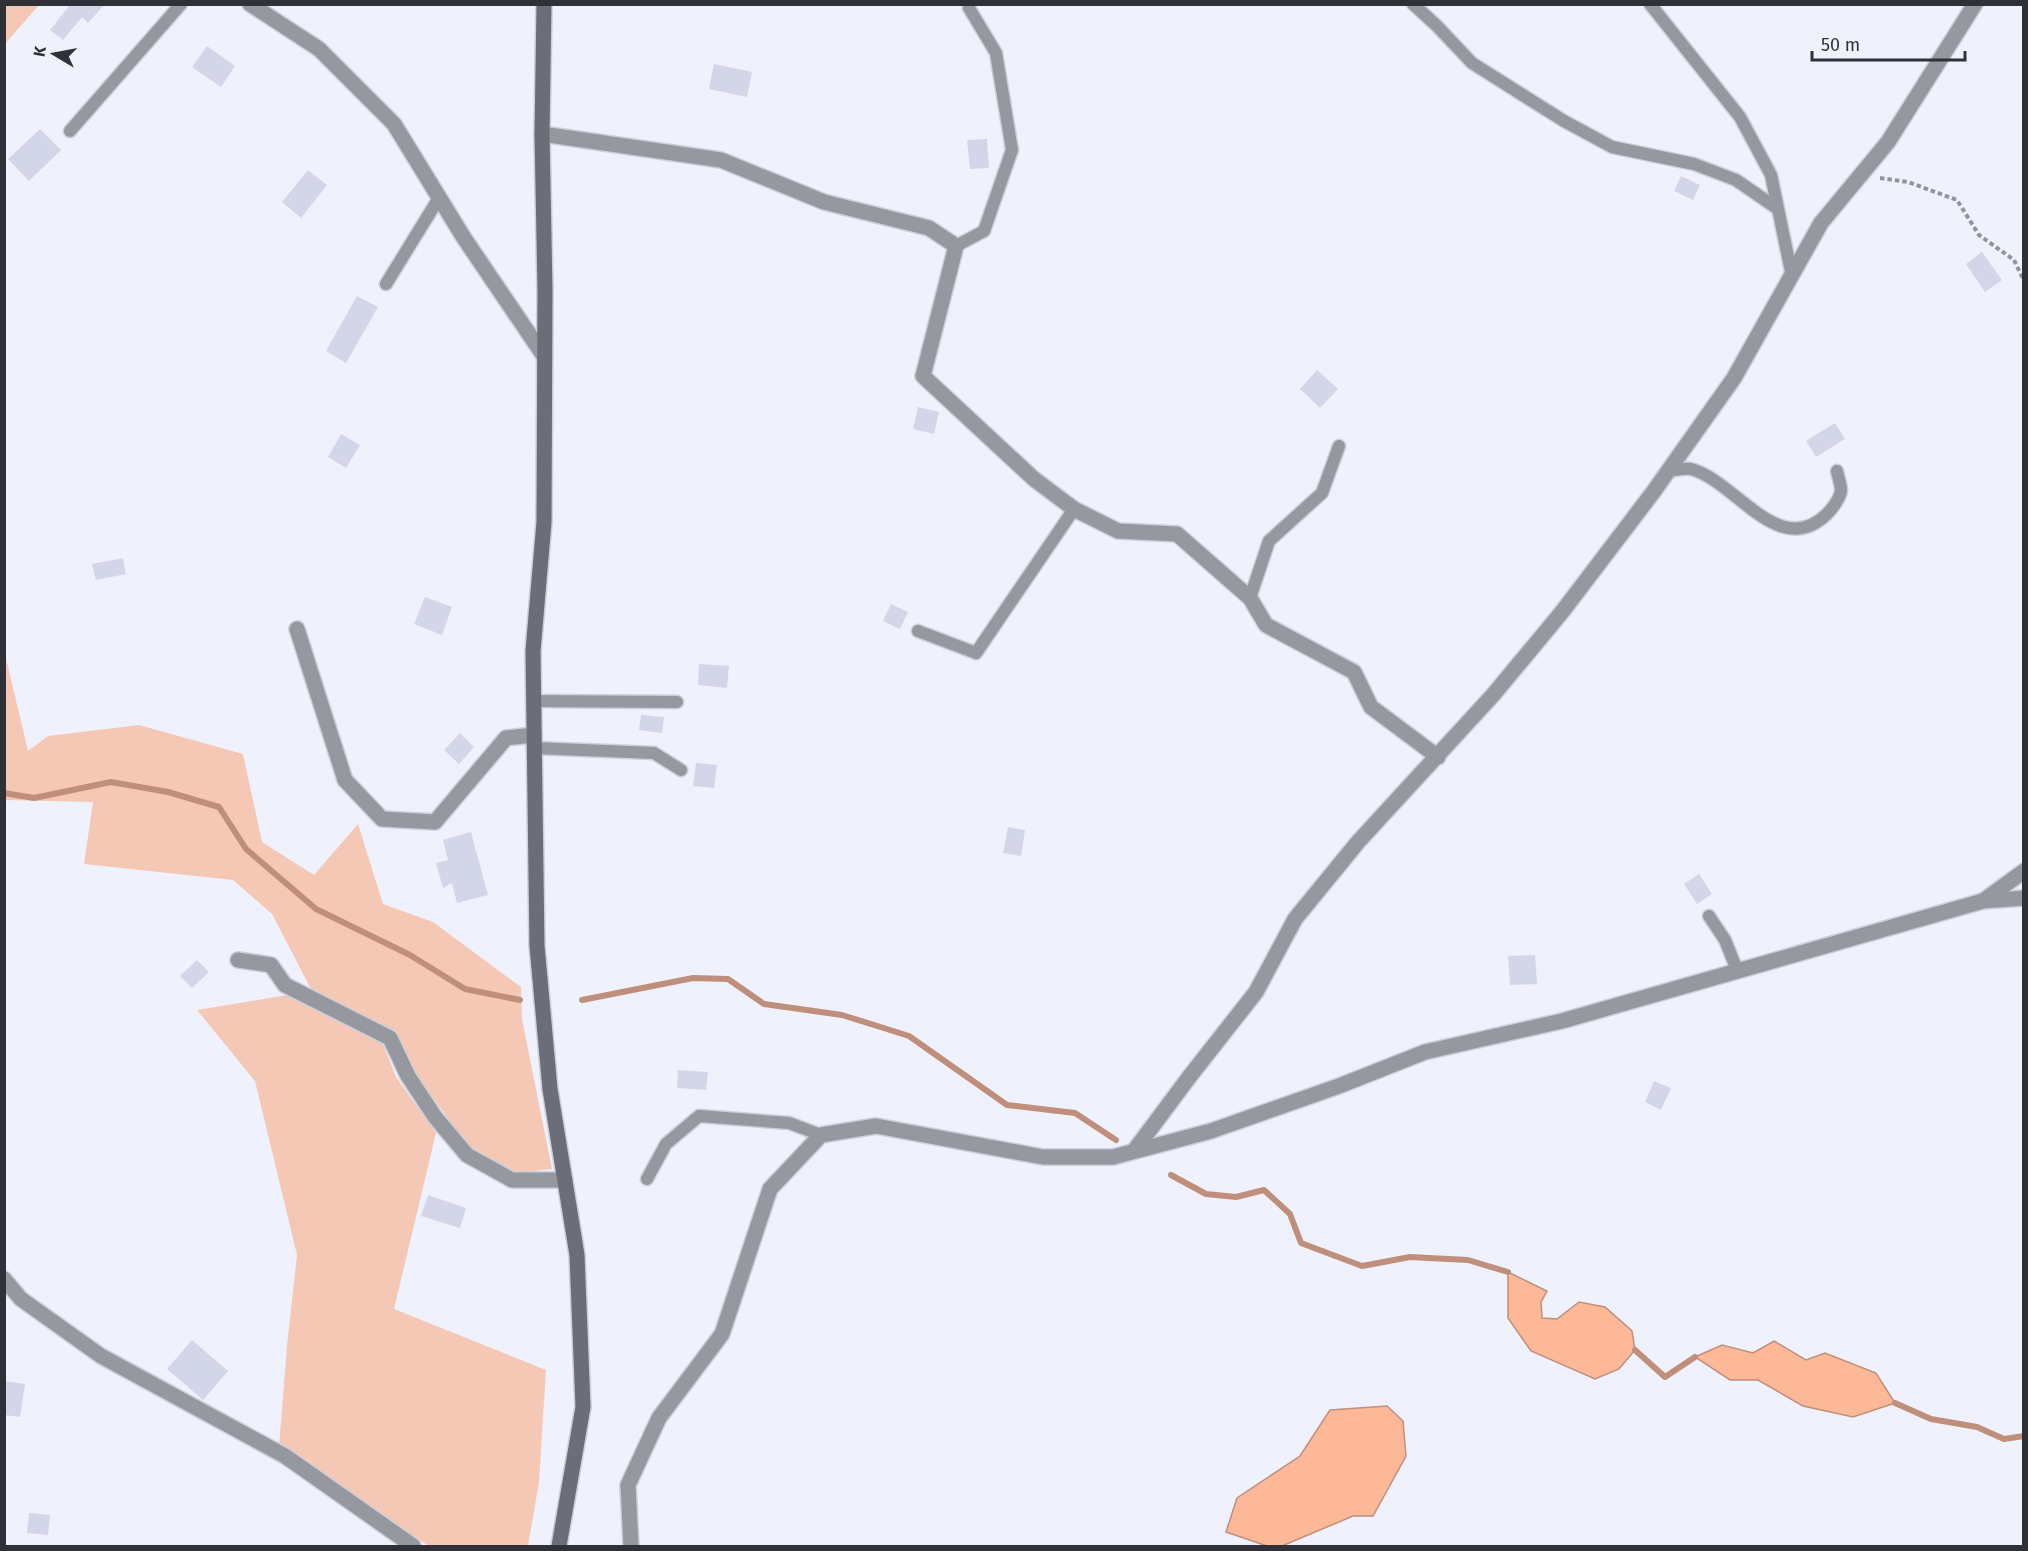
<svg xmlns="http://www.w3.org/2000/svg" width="2028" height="1551" viewBox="0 0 2028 1551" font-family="'Fira Sans',sans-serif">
<rect width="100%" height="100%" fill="#eff2fd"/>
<!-- green -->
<path fill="#f4c8b5" d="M5 4 39 5 5 44 4 5Z
M4 650 28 751 48 736 139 725 243 754 262 842 314 875 358 824 383 904 433 922 521 987 522 1019 552 1169 512 1173 469 1147 415 1073 397 1033 312 991 272 914 233 880 84 864 93 802 5 800Z
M294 994 381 1039 396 1077 436 1133 394 1309 546 1370 539 1482 528 1546H429L279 1447 287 1346 297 1255 255 1081 197 1010Z"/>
<!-- water -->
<path fill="#fdb898" stroke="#bf8f7b" stroke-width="1.5" d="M1508 1272 1547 1291 1541 1302 1542 1318 1557 1319 1579 1302 1605 1307 1632 1331 1635 1350 1619 1369 1595 1379 1531 1351 1508 1318Z
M1774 1341 1806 1360 1825 1353 1876 1373 1895 1403 1853 1417 1803 1406 1758 1380H1730L1695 1357 1722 1345 1753 1353Z
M1387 1406 1403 1421 1406 1456 1373 1516H1353L1282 1546H1267L1226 1532 1237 1498 1300 1456 1330 1410Z"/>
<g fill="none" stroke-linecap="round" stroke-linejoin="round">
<!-- stream -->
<path stroke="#bf8f7b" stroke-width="6" d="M4 793 34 798 111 782 168 792 219 807 246 849 316 909 410 955 465 989 520 1000
M582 1000 693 978 728 979 764 1004 842 1015 909 1036 1007 1105 1075 1113 1116 1140
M1171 1175 1206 1194 1236 1197 1264 1190 1290 1214 1301 1243 1362 1266 1410 1257 1468 1260 1508 1272
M1635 1350 1665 1377 1695 1357
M1895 1403 1931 1419 1977 1427 2004 1439 2024 1436"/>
</g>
<!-- building -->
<path fill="#d2d6e8" d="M67 4H105L88 23 82 17 63 40 50 30 69 6Z
M207 46 235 66 221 87 192 67Z
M714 64 752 72 747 97 709 89Z
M40 129 61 150 29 181 8 159Z
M987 139 989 168 970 169 967 140Z
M308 170 327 185 301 218 282 202Z
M1681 176 1700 185 1693 200 1674 191Z
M1982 252 2002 280 1985 292 1966 264Z
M357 296 378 307 346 363 326 351Z
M1317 370 1338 389 1320 408 1300 389Z
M918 407 939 412 934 434 913 429Z
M1835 423 1845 439 1816 457 1806 441Z
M341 434 360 445 346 468 328 457Z
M123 558 126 574 96 580 92 564Z
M425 597 452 607 442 635 414 624Z
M891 604 908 612 900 629 883 621Z
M699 664 729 666 727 688 698 685Z
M641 715 664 717 662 733 639 730Z
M460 733 474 747 459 764 444 750Z
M696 763 717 765 714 788 693 786Z
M1008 827 1025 830 1021 856 1003 853Z
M471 832 488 895 457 903 452 883 443 888 436 863 448 860 443 840Z
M1699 874 1712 894 1697 904 1684 884Z
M1535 955 1537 984 1510 985 1508 956Z
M197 960 209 972 192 988 180 976Z
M678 1070 708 1072 706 1090 677 1088Z
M1654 1081 1671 1088 1661 1110 1645 1102Z
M428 1195 466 1208 460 1228 421 1216Z
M192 1340 228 1371 203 1400 167 1369Z
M4 1381 25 1384 20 1417 4 1415Z
M29 1513 50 1515 48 1535 27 1533Z"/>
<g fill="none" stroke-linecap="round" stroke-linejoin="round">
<defs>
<path id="lane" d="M1413 4 1437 26 1472 63 1564 121 1612 147 1694 164 1736 180 1778 209
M1650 4 1740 117 1771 175 1792 276
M70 131 181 4
M956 246 984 231 1012 150 996 53 969 8
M386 284 439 198
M1667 471C1674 470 1684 468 1691 469 1736 481 1779 561 1827 514 1832 509 1841 497 1841 490 1841 484 1838 477 1837 471
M1250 598 1269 541 1322 493 1339 446
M918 631 976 653 1074 509
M534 701 677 702
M535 748 654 753 681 770
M1709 916 1725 940 1737 970
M647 1179 666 1144 699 1116 789 1123 821 1135"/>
<path id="street" d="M250 4 319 49 394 124 464 238 544 356
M542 134 721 160 824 202 929 228 956 246 923 376 1034 479 1074 509 1118 531 1177 534 1250 598 1266 625 1354 672 1371 707 1438 757
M297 629 345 780 382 819 435 822 506 738 534 735
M1983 901 2024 871
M238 960 271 965 285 985 390 1038 408 1076 435 1117 467 1155 512 1180H565
M1134 1151 1190 1076 1256 992 1295 919 1358 842 1493 695 1562 612 1654 491 1734 378 1821 223 1888 142 1975 4
M4 1279 21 1299 101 1356 285 1456 413 1546
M631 1546 628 1485 659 1418 722 1334 770 1189 821 1135 876 1126 1043 1157H1113L1211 1131 1339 1086 1425 1052 1562 1021 1983 901 2024 898"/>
<path id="secondary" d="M544 4 542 134 545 290 544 522 533 651 537 946 550 1089 577 1255 583 1407 559 1546"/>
</defs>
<!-- lane casing -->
<use href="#lane" stroke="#cccfda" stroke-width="15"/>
<!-- street casing -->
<use href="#street" stroke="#cccfda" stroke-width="18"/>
<!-- secondary casing -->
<use href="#secondary" stroke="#cccfda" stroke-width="18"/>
<!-- path -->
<path stroke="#92949d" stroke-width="4" stroke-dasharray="4.5 3" stroke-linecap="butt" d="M1880 178 1908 182 1957 200 1979 235 2014 260 2024 281"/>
<!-- lane -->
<use href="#lane" stroke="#9698a0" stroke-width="12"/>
<!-- street -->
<use href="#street" stroke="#9698a0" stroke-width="15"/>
<!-- secondary -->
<use href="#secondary" stroke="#6b6d78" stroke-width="15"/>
</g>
<!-- border -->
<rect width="2028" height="1551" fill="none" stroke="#2f3038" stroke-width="12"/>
<!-- north arrow -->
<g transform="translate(54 54) rotate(280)" stroke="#eff2fd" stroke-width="4.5" paint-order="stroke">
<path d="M0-4.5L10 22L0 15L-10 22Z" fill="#2f3038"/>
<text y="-9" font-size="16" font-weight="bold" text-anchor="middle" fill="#2f3038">K</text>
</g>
<!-- scale -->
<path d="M1812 51v9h153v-9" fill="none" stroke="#2f3038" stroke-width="3"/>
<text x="1821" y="51" font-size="18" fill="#2f3038" stroke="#eff2fd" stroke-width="4.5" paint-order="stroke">50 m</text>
</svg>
